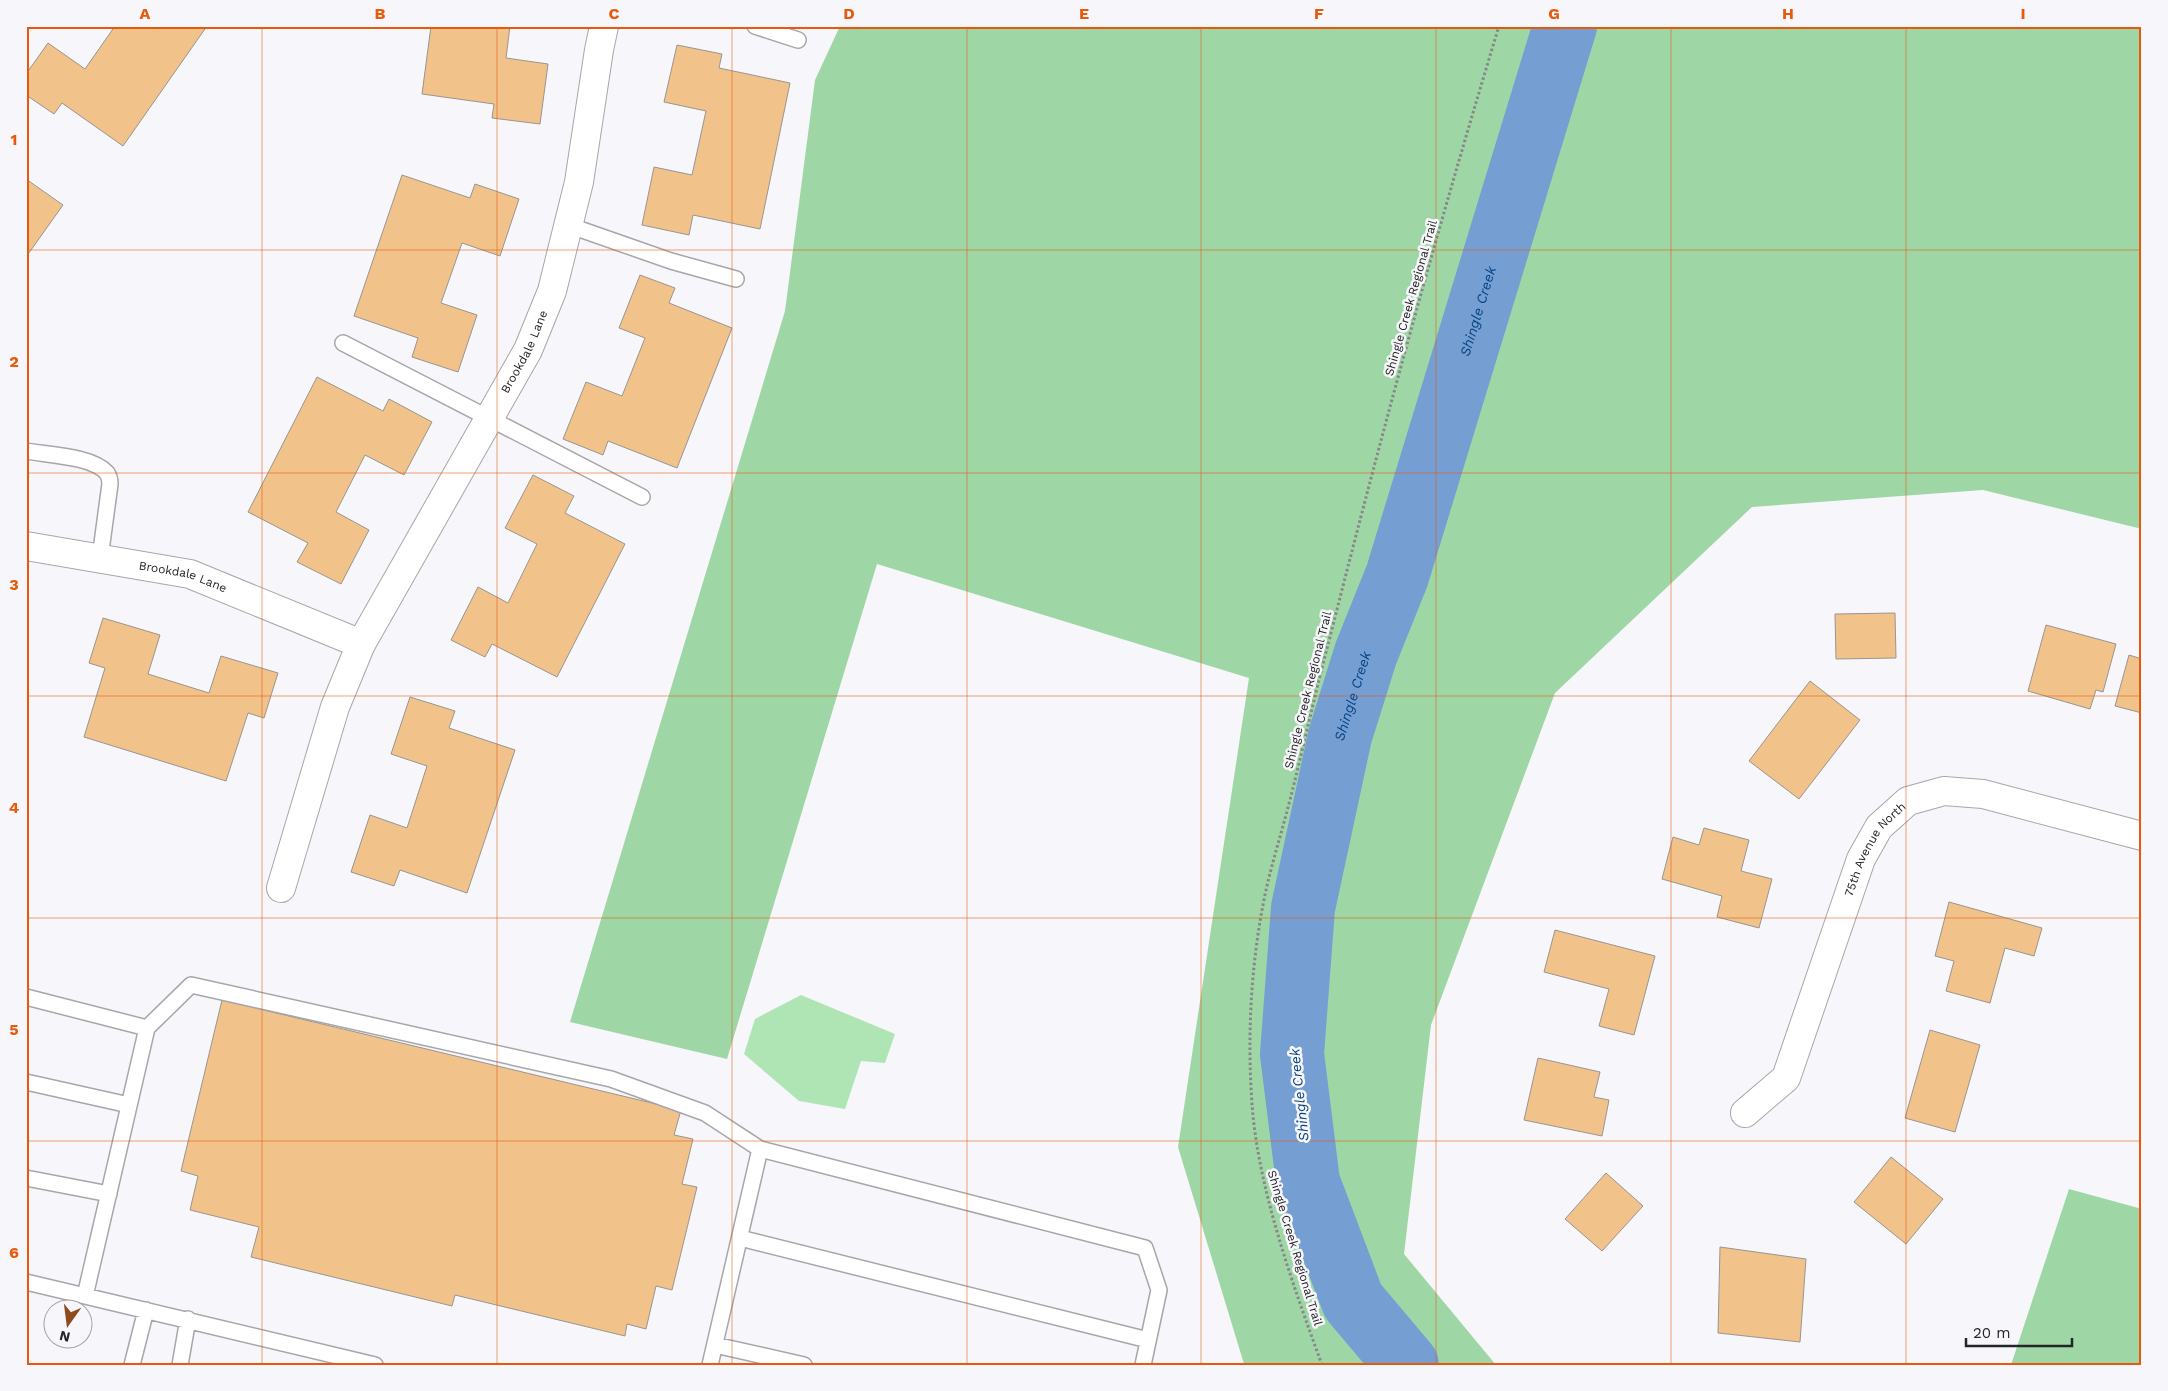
<svg xmlns="http://www.w3.org/2000/svg" width="2168" height="1391" viewBox="0 0 2168 1391" font-family="'Work Sans',sans-serif">
<rect width="100%" height="100%" fill="#f7f6fa"/>
<!-- green -->
<path fill="#afe5b5" d="M801 995 895 1034 885 1063 861 1061 845 1109 799 1101 744 1054 755 1019Z"/>
<!-- forest -->
<path fill="#9ed7a5" d="M840 26H2142V529L1983 490 1752 507 1555 693 1431 1025 1404 1254 1496 1365 1244 1364 1178 1147 1249 678 877 564 727 1059 570 1022 785 311 815 80Z
M2069 1189 2142 1209V1365H2011Z"/>
<g fill="none" stroke-linecap="round" stroke-linejoin="round">
<!-- river -->
<path stroke="#759ed3" stroke-width="64" id="s1" d="M1407 1365 1353 1301 1308 1182 1292 1054 1303 908 1340 736 1366 653 1397 576 1565 26"/>
</g>
<!-- building -->
<path fill="#f1c289" stroke="#989592" d="M115 26H207L123 146 62 103 54 114 26 95V74L48 43 85 69Z
M431 26H510L506 58 548 64 540 124 492 118 494 104 422 94Z
M677 45 722 54 719 68 790 83 760 229 693 215 689 235 642 225 654 167 692 175 706 111 664 102Z
M402 175 470 198 475 184 519 199 500 256 462 243 441 303 477 315 458 372 412 357 418 338 354 316Z
M26 179 63 205 26 257Z
M640 275 675 288 669 303 732 328 677 468 608 441 603 455 563 439 586 382 622 396 645 338 619 328Z
M317 377 383 411 389 399 432 422 404 475 365 455 336 512 369 530 341 584 297 562 308 543 248 512Z
M533 475 574 496 565 513 625 544 557 677 492 644 485 657 451 640 478 587 508 603 537 544 505 528Z
M1895 613 1896 658 1836 659 1835 614Z
M103 618 160 635 148 674 209 693 221 656 278 673 264 718 248 713 226 781 84 737 105 668 89 663Z
M2046 625 2116 644 2103 692 2096 690 2090 709 2028 691Z
M2129 655 2142 659V713L2115 706Z
M1810 681 1860 720 1799 799 1749 761Z
M410 697 455 711 449 728 515 750 467 893 400 870 394 886 351 872 370 815 407 828 427 766 391 754Z
M1704 828 1749 840 1741 871 1772 879 1759 928 1717 917 1722 896 1662 879 1673 837 1699 845Z
M1949 902 2042 928 2034 956 2005 948 1990 1003 1946 991 1954 961 1935 956Z
M1555 930 1655 956 1634 1035 1599 1026 1609 989 1544 972Z
M222 1000 681 1110 674 1135 693 1139 682 1184 697 1187 672 1290 656 1286 646 1329 627 1324 625 1336 455 1295 452 1306 251 1257 259 1227 190 1210 198 1176 181 1171Z
M1930 1030 1980 1045 1955 1132 1905 1118Z
M1538 1058 1600 1072 1594 1097 1609 1100 1602 1136 1524 1120Z
M1891 1157 1943 1199 1906 1244 1854 1202Z
M1606 1173 1643 1206 1602 1251 1565 1219Z
M1720 1247 1806 1259 1800 1342 1718 1333Z"/>
<g fill="none" stroke-linecap="round" stroke-linejoin="round">
<defs>
<path id="lane" d="M755 26 798 40
M568 225 671 261 736 279
M343 343 642 497
M26 451C48 455 92 456 107 473 109 476 110 480 110 484L100 558
M26 997 147 1028 191 985 611 1079 705 1113 760 1149
M147 1028 85 1296 375 1365
M26 1082 129 1105
M26 1178 109 1194
M740 1238 1148 1340
M26 1282 85 1296
M715 1345 804 1365
M132 1365 146 1310
M180 1365 188 1319
M710 1365 760 1149 1145 1248 1159 1290 1143 1365"/>
<g id="street">
<path id="s2" d="M26 546 190 574 361 644 528 350 552 291 579 182 599 50 604 26"/>
<path d="M281 888 335 707 361 644"/>
<path id="s3" d="M1745 1113 1786 1078 1861 859 1879 827 1908 801 1944 791 1983 794 2142 836"/>
</g>
</defs>
<!-- lane casing -->
<use href="#lane" stroke="#a7a6aa" stroke-width="18"/>
<!-- street casing -->
<use href="#street" stroke="#a7a6aa" stroke-width="30"/>
<!-- path -->
<path stroke="#878689" stroke-width="3" stroke-dasharray="2.5 2.5" stroke-linecap="butt" d="M1322 1365C1293 1285 1258 1189 1252 1104 1247 1034 1251 960 1266 890 1273 859 1283 828 1291 796 1304 745 1315 693 1329 641 1381 435 1437 230 1499 26"/>
<!-- lane -->
<use href="#lane" stroke="#fff" stroke-width="15"/>
<!-- street -->
<use href="#street" stroke="#fff" stroke-width="28"/>
</g>
<!-- grid -->
<path fill="none" stroke="#e8590c" stroke-width="1" stroke-opacity="0.55" d="M262 26V1365M497 26V1365M732 26V1365M967 26V1365M1201 26V1365M1436 26V1365M1671 26V1365M1906 26V1365M26 250H2142M26 473H2142M26 696H2142M26 918H2142M26 1141H2142"/>
<g text-anchor="middle" dominant-baseline="central" stroke-width="5" stroke-linejoin="round" paint-order="stroke">
<!-- street labels -->
<g font-size="12" fill="#252426" stroke="#f7f6fa">
<text transform="translate(1411 298) rotate(-74)">Shingle Creek Regional Trail</text>
<text stroke="none"><textPath href="#s2" startOffset="686">Brookdale Lane</textPath></text>
<text stroke="none"><textPath href="#s2" startOffset="160">Brookdale Lane</textPath></text>
<text transform="translate(1308 690) rotate(-76)">Shingle Creek Regional Trail</text>
<text stroke="none"><textPath href="#s3" startOffset="301">75th Avenue North</textPath></text>
<text transform="translate(1295 1248) rotate(73)">Shingle Creek Regional Trail</text>
</g>
<!-- water labels -->
<g font-size="14" font-style="italic" fill="#074382" stroke="#f7f6fa">
<text stroke="none"><textPath href="#s1" startOffset="1109">Shingle Creek</textPath></text>
<text stroke="none"><textPath href="#s1" startOffset="704">Shingle Creek</textPath></text>
<text transform="translate(1299 1095) rotate(-96)">Shingle Creek</text>
</g>
</g>
<!-- border -->
<rect width="2168" height="1391" fill="none" stroke="#f7f6fa" stroke-width="55"/>
<!-- north arrow -->
<g transform="translate(68 1324) rotate(194)"><circle r="24" fill="#f7f6fa" stroke="#a3a2a5"/>
<path d="M0-4L9 19L0 12L-9 19Z" fill="#8e4b1c"/>
<text y="-8" font-size="14" font-weight="bold" text-anchor="middle" fill="#252426">N</text>
</g>
<!-- scale -->
<path d="M1966 1338v8h106v-8" fill="none" stroke="#252426" stroke-width="2.5"/>
<text x="1973" y="1338" font-size="15" fill="#252426" stroke="#f7f6fa" stroke-width="4" paint-order="stroke">20 m</text>
<rect x="28" y="28" width="2112" height="1336" fill="none" stroke="#e8590c" stroke-width="2"/>
<g font-size="16" text-anchor="middle" font-weight="bold" fill="#e8590c">
<text x="145" y="19">A</text>
<text x="380" y="19">B</text>
<text x="614" y="19">C</text>
<text x="849" y="19">D</text>
<text x="1084" y="19">E</text>
<text x="1319" y="19">F</text>
<text x="1554" y="19">G</text>
<text x="1788" y="19">H</text>
<text x="2023" y="19">I</text>
<text x="14" y="145">1</text>
<text x="14" y="367">2</text>
<text x="14" y="590">3</text>
<text x="14" y="813">4</text>
<text x="14" y="1035">5</text>
<text x="14" y="1258">6</text>
</g>
</svg>
